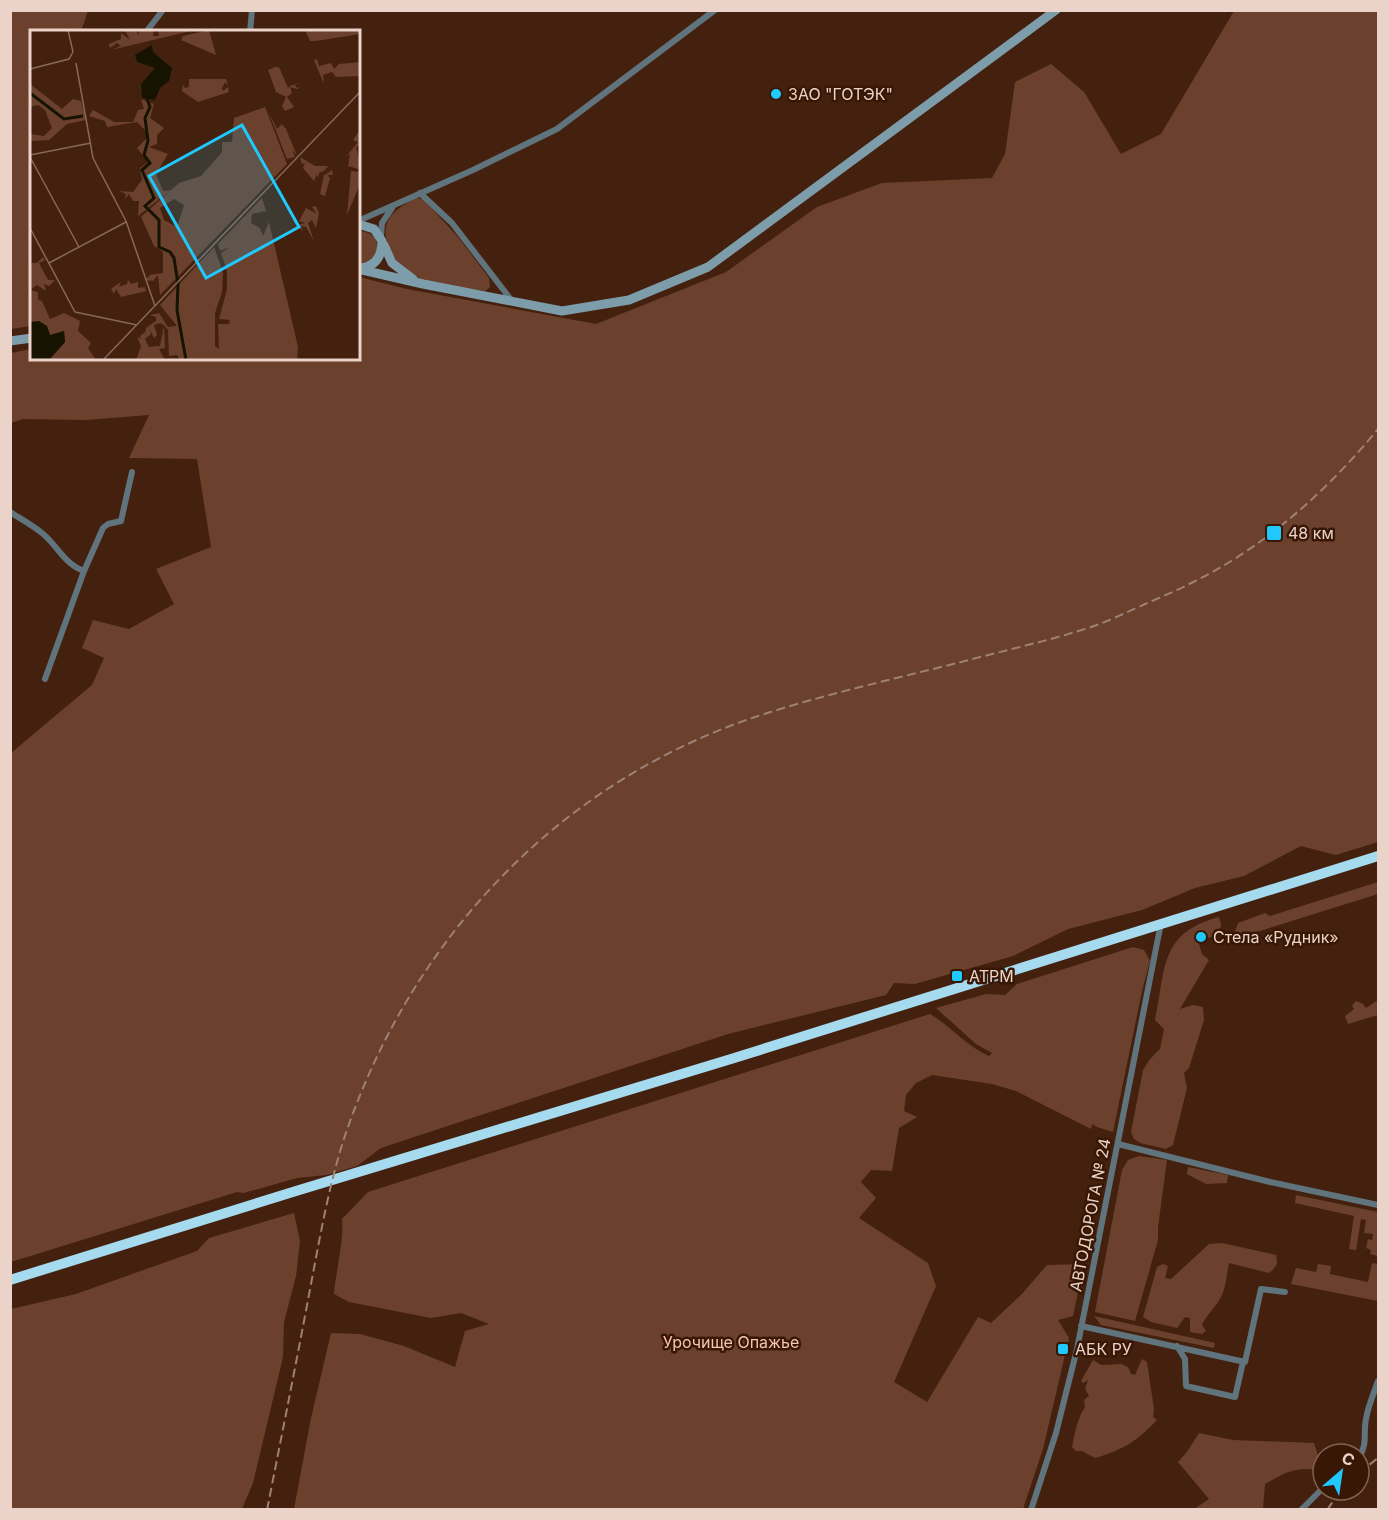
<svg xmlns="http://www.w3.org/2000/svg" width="1389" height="1520" viewBox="0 0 1389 1520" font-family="Inter,sans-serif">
<rect width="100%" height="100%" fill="#44210f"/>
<!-- green -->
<path fill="#6b412d" d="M10 11H88L81 31 32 32 31 326 11 329Z
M1234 11H1378V842L1336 855 1301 846 1244 876 1195 888 1142 910 1068 929 1013 956 915 984 894 983 886 995 728 1034 381 1148 357 1166 326 1175 297 1178 244 1193 237 1192 11 1262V753L92 685 104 658 82 648 93 620 129 629 174 604 156 569 211 547 197 459 129 458 149 415 86 420 23 419 11 423V353L31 349 32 358H358L359 277 407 289 596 324 726 272 817 207 882 183 992 178 1005 154 1015 82 1051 64 1084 92 1121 154 1161 134Z
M417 198 423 199 458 237 489 278 490 287 485 291C466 288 427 284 411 275 403 271 397 263 393 255 376 226 390 210 417 198Z
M359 231C384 232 383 261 359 264Z
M1378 882V894L1260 931 1237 935 1235 931 1238 923 1265 913 1270 916Z
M1219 917 1221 925 1219 934 1208 938 1205 931 1196 934 1202 954 1209 960 1180 1009 1193 1005 1203 1007 1204 1020 1189 1068 1184 1073 1187 1088 1173 1145 1166 1149 1140 1143 1134 1139 1131 1132 1143 1070 1150 1059 1160 1049 1164 1029 1155 1020C1166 969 1159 933 1219 917Z
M1133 947 1144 950 1150 961 1142 991 1113 1132 1097 1127 1092 1124 1091 1129 1016 1091 992 1084 932 1075 916 1083 906 1095 904 1111 917 1117 899 1128 892 1171 871 1170 861 1182 876 1198 859 1218 928 1263 936 1286 894 1382 927 1402 978 1317 991 1323 1022 1294 1047 1265 1084 1264 1073 1316 1058 1320 1069 1338 1043 1449 1023 1509H294L311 1418 331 1333 360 1334 404 1346 455 1367 465 1331 489 1324 461 1313 431 1318 349 1302 334 1294C336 1270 344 1241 342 1219L368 1192 930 1014C951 1026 967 1047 989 1056L992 1053 976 1044 936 1008 986 994 1005 995 1017 984Z
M1378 1000V1015L1348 1024 1345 1016 1354 1009 1352 1006 1356 1001 1363 1004 1366 1008Z
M1139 1156 1167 1160 1158 1227V1240L1135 1321 1095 1312 1122 1170 1128 1160Z
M1188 1167 1228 1175 1227 1183 1206 1184 1187 1174Z
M1296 1195 1378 1212V1256L1370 1254 1371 1250 1366 1248 1368 1239 1372 1240 1373 1234 1364 1233 1366 1220 1361 1219 1356 1250 1349 1249 1354 1216 1295 1203Z
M294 1213 300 1241 296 1276 284 1322 283 1357 253 1483 242 1509H11V1309L76 1294 197 1251 209 1238Z
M1222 1243 1276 1255C1278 1264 1277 1267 1269 1273L1229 1263C1227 1273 1226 1287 1221 1297 1216 1307 1207 1314 1202 1325L1206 1331 1202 1334 1190 1332V1318L1185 1317 1177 1328 1151 1322 1143 1317 1157 1267 1163 1264 1168 1266 1165 1278 1171 1279 1209 1244Z
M1372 1263 1378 1264V1301L1291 1284 1296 1268 1316 1272 1318 1264 1331 1266 1330 1274 1368 1282Z
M1094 1316 1215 1343 1214 1348 1101 1325Z
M1142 1359 1147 1362 1154 1409 1153 1417 1157 1420C1137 1441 1123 1450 1095 1458L1082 1451H1076L1072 1447C1075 1433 1077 1419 1085 1407L1084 1400 1089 1396 1085 1389 1088 1380 1083 1383 1081 1381 1093 1360 1101 1365 1121 1364 1128 1367 1131 1374 1135 1375Z
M1199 1433 1233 1440 1314 1443 1319 1459 1318 1471C1299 1465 1282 1474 1265 1484L1263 1509H1194L1209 1499 1178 1462 1187 1452Z"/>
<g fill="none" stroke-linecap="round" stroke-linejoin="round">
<!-- street -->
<path stroke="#60747d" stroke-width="6" d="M146 32 163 10
M250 32 252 10
M420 193 452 223 512 301
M358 221 473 170 557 129 715 10
M381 236 382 223 392 208
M10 512C21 519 32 525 42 533 58 546 64 564 84 571
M45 679 84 571 103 528 108 524 121 521 132 472
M1118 1144 1270 1182 1378 1205
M1081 1326 1245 1362 1261 1289 1285 1292
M1177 1346 1185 1359 1186 1386 1235 1397 1243 1362
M1359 1457C1368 1445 1363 1432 1366 1419 1368 1406 1374 1393 1378 1381
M1031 1510 1056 1433 1077 1349 1161 923
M1301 1510 1323 1488"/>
<!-- secondary -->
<path stroke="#7d9dab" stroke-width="9" d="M358 224 374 229 382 241C382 256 376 266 361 268
M384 245 392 263 413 279
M358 269 423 284 562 311 629 300 708 267 1056 10
M10 341 32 338"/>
<!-- highway -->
<path stroke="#a6daef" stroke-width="10" d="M10 1280 296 1191 731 1059 1378 856"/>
<!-- rail -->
<path stroke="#9e8174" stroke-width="2" stroke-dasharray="9 4.5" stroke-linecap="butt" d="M1359 1473 1378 1458
M267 1510C282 1434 297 1359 311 1284 321 1232 330 1178 348 1127 415 936 559 784 752 718 821 695 894 679 965 661 1006 650 1048 641 1088 628 1107 622 1125 613 1143 605 1158 598 1174 592 1189 584 1263 549 1327 491 1378 429
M1327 1510 1341 1490"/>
</g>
<!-- markers -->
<g fill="#1fc9fd" stroke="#391705" stroke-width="2">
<circle cx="776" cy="94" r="6"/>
<rect x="1266" y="525" width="16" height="16" rx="3"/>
<circle cx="1201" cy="937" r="6"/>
<rect x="951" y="970" width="12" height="12" rx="3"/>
<rect x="1057" y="1343" width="12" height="12" rx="3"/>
</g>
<g text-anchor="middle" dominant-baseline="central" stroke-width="5" stroke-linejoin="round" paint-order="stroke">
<!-- poi labels -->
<g font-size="16" fill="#ebd3c9" stroke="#391705" text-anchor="start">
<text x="788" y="94">ЗАО "ГОТЭК"</text>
<text x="1288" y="533">48 км</text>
<text x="1213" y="937">Стела «Рудник»</text>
<text x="969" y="976">АТРМ</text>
<text x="1075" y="1349">АБК РУ</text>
</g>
<!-- street labels -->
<g font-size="16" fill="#ebd3c9" stroke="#391705">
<text transform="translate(1090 1215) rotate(-79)">АВТОДОРОГА № 24</text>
</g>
<!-- park labels -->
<g font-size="16" fill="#f7c4ad" stroke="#391705">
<text x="731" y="1342">Урочище Опажье</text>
</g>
</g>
<!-- overview -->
<g transform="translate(30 30)">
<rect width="330" height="330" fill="#44210f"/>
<path d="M95 0H105L109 5 108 0H124L123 6H129L128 0H165L81 20 91 16 87 13 80 18 79 14 91 9V3L100 10ZM179 0 186 25 151 10 153 6ZM275 0H330V4L286 11H280ZM287 29 289 36 301 33 304 39 309 34 330 32V46L306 47 302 42 293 45 294 54 284 30ZM245 37H249L258 58 260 56 272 52 265 55 267 58 271 57 267 59 260 57 262 63 257 67 264 77 255 81 252 76 256 67 246 62 238 40ZM159 49H196L198 56 195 52 192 58 193 61 198 57 199 62 168 72 152 61 153 55 155 58 159 57ZM0 54 32 79 43 69 51 71 56 90 37 94 19 110 1 111 0 104 14 106 22 98 15 80 8 75 0 77ZM111 69 124 74 120 88 134 98 127 105V114L119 117 138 124 126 144 133 161 141 160 108 186 109 171H103L99 164 95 169 96 164 89 161 103 162 112 150 110 138 118 132 107 118 117 108 115 100 107 92 77 97 75 91 59 86 63 80 84 92H103L108 80 114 79ZM235 77 257 134 130 265 128 245 123 251 115 250 120 245 133 243V222L124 216 111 187 149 153 171 146 192 122V112H202L204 88ZM144 169 154 175 147 197 134 190 130 178ZM239 83 247 99 252 94 256 99 267 126 262 120 265 127 257 129ZM329 101 330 115 326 117 330 134 328 139 318 136 320 124 316 127 328 112 323 110ZM270 127 285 136H299L293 141 299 139 289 143 288 148 287 144 284 151 273 138 275 133 272 134ZM302 140 303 145H297L300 148 295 166 290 164 294 145 290 148ZM321 141 330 142V154L317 185ZM232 168 236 181 222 184 221 193 230 198 233 206 239 192 268 317 267 330H150L147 325 139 326 138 300 134 295 130 293 124 295 127 305 124 308 119 298 121 304 115 309 119 317 130 316 134 296 135 318 129 319 135 330H106L111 316 107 307 111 309 110 306 115 302V306L116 298 126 291V287L120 285 129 283 138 297 147 296 130 275 184 217 193 242 192 262 185 283V316L189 319 188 294H199L200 290 189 289 197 259V241L191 223 200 217 190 221 188 214ZM286 176 289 183 286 198 282 190 278 193 284 211 276 197 271 196 273 202 268 195 275 193 269 191 276 178 287 184 282 177ZM13 227 15 230 9 233 18 250H25L19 256 14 254 16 261 7 255 0 260 8 262V270L12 271 20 289 34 283 50 291 48 301 61 313 58 318 66 330H19L35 312 34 301 20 306 17 296 0 292V233H7ZM98 250 101 254 108 252V258L115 257 116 261 91 267 86 259 84 264 81 259 91 252 89 257 97 254Z" fill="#6b412d" fill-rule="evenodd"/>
<path d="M122 15 123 22 142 38 139 51 130 58 125 70 112 68 111 54 125 38 107 32 105 25ZM9 291 17 296 20 305 34 301 35 312 19 330H0V292Z" fill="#161400"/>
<path fill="none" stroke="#161400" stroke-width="3" d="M0 63 34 89 53 86M117 69 120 77 115 88 118 111 114 125 120 133 112 140 124 168 115 176 129 190V217L140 222 144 228 148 254 147 280 156 330"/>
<path fill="none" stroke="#876859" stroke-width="1.5" d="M38 0 43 22M46 33 63 128 96 191 125 276M0 39 39 29 43 22M0 125 61 113M0 127 49 217M0 198 45 282M19 233 96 192M45 282 107 295M73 330 330 62"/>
<path fill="#1fc9fd" fill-opacity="0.15" stroke="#1fc9fd" stroke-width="3" d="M212 95 269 197 176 248 119 146Z"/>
<rect width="330" height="330" fill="none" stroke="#ebd3c9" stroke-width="3"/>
</g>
<!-- border -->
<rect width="1389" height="1520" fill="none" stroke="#ebd3c9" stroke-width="24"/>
<!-- north arrow -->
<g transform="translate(1341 1472) rotate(29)"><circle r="28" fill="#391705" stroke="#806253" stroke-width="1.5"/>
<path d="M0-4.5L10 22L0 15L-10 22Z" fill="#1fc9fd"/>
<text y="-9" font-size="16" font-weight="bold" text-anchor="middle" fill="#ebd3c9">С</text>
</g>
</svg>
